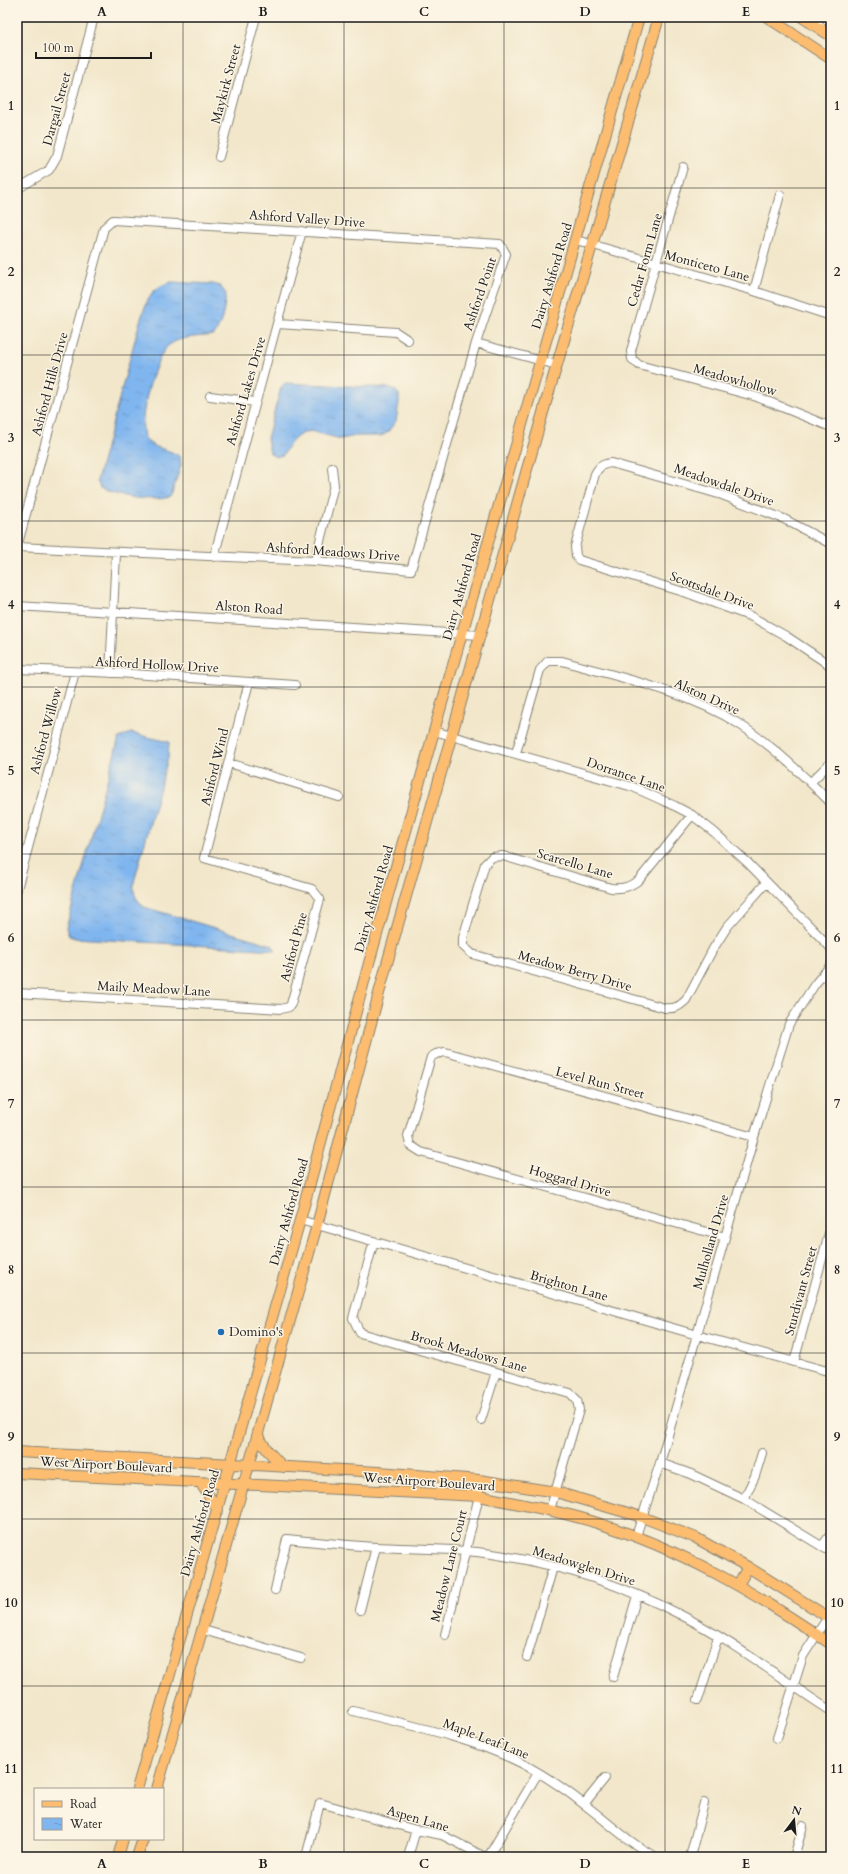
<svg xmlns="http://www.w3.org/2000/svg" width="848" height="1874" viewBox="0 0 848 1874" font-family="Cardo,serif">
<defs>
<pattern id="water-ripples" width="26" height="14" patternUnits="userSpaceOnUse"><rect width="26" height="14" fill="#80b6ef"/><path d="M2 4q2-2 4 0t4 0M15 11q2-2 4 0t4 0" fill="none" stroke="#6e9ccc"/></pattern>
</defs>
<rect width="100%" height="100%" fill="#fcf5e5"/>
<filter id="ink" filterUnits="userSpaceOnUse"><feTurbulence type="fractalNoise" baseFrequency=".025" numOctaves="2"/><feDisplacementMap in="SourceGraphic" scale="8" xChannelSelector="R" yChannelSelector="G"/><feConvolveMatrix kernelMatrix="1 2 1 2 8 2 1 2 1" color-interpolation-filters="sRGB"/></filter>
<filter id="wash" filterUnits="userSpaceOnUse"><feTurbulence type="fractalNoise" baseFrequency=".012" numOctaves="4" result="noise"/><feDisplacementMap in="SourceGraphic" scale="16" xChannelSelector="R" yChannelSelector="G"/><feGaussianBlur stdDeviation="0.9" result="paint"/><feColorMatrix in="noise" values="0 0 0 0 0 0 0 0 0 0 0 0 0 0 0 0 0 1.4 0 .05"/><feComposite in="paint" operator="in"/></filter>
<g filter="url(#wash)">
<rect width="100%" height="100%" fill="#f2e7cb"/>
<!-- water -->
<path fill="url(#water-ripples)" stroke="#4e6986" d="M171 282 213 284 220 286 226 294C224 308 223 323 214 335 200 337 181 336 169 345 155 355 136 423 145 438 152 450 170 448 180 457L181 465 172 493 170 497C151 502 117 497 100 488L97 481 140 321C148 300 148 289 171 282Z
M285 383 392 388 399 394V403L396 421 387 433 381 436H356L341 439 310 431C295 435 290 442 283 455L275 457 270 453 267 438 281 387Z
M131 733 169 742 168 758 134 882C133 895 135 897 144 907L272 945 276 950 75 938 69 936 66 928 119 738Z"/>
</g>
<g filter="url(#ink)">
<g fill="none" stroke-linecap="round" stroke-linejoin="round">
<defs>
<path id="minor" d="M814 17 822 29
M219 157 256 17
M683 167 631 351 632 359 639 365 757 397 831 427
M17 189 49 170 57 156 94 17
M113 220 500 244 506 254 476 343 411 570 315 561 17 547 104 228Z
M576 240 754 291 831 316
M754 291 780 195
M278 324 396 332 408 340
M476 343 557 365
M210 396 255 402
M831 544 784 519 722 495 611 463C603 464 599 466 595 474L575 547 576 556 579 560 687 593 752 617 786 636 831 666
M214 557 302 231
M315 561 334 485 332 468
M17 606 480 635
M17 669 118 673 295 685
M110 673 116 553
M434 731 633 787 675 806 692 815 714 832 748 863 831 948
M516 753 540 670 548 661H562C621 678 686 691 739 724 773 746 803 775 831 803
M229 763 339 797
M811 782 831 762
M692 815 639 880C629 887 623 889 611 888L503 856 492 857 485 864 463 938V946L472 954 665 1008C674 1009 679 1007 686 1000L713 949 727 927 766 883
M17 889 75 672
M17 993 281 1009 289 1007 291 1004 320 899 312 889 204 858 249 682
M300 1220 697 1335 831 1372
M725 1237 421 1152 410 1145 408 1136 431 1057 436 1054 445 1052 754 1137
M374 1241 353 1318 360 1333 570 1393 577 1400 579 1410 550 1510
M794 1362 831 1226
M481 1420 496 1372
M660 1463 691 1474 744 1499 831 1552
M744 1499 755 1476 762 1453
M636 1536 660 1463 754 1137 789 1024 815 984 831 965
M822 1546 831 1534
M275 1590 287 1539C316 1542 345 1545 375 1547 414 1549 453 1548 492 1554 557 1564 623 1585 681 1615 734 1642 781 1679 831 1711
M360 1610 376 1547
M203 1630 301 1658
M445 1635 479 1496V1480
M527 1657 553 1567
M613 1677 637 1596
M698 1700 718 1637
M353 1711C409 1725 469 1737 521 1763 543 1774 566 1790 585 1805 609 1823 629 1843 656 1857
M777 1738 803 1656 828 1617
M584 1804 605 1778
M306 1857 320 1803 416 1830 442 1835 485 1857
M408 1857 416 1830
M488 1857 538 1773
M690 1857 704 1803
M794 1857 803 1826"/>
<path id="major" d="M767 17 831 59
M802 17 831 36
M258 1436 268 1451 283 1467
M17 1452 379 1472 479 1480 556 1492 642 1517 696 1538 748 1567 831 1619
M17 1473 479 1496C518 1504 557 1510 594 1522 680 1548 757 1594 831 1644
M200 1482 218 1510
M738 1585 748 1567
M137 1789 300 1220 369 963 434 731 639 17
M157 1789 317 1225 386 967 546 402 659 17
M118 1857 123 1839
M137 1857 143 1839"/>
</defs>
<!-- minor casing -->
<use href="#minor" stroke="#878274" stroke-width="10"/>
<!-- major casing -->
<use href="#major" stroke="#878274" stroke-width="12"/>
<!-- minor -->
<use href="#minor" stroke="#fff" stroke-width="8"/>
<!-- major -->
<use href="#major" stroke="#fcbd6f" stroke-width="10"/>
</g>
</g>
<!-- grid -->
<path fill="none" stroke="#1c1c1c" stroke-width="1" stroke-opacity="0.55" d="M183 17V1857M344 17V1857M504 17V1857M665 17V1857M17 188H831M17 355H831M17 521H831M17 687H831M17 854H831M17 1020H831M17 1187H831M17 1353H831M17 1519H831M17 1686H831"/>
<!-- markers -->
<circle fill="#1f6fb2" stroke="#fcf5e5" stroke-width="1.5" cx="221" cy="1332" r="4"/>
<g text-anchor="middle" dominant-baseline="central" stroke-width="3" stroke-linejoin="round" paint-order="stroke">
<!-- street labels -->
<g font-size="13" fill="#1c1c1c" stroke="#fcf5e5">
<text transform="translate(226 84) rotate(-75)">Maykirk Street</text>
<text transform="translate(57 109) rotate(-75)">Dargail Street</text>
<text transform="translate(307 219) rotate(4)">Ashford Valley Drive</text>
<text transform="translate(645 260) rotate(-74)">Cedar Form Lane</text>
<text transform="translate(707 266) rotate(15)">Monticeto Lane</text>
<text transform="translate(552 276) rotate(-73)">Dairy Ashford Road</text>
<text transform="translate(480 294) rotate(-71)">Ashford Point</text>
<text transform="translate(735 380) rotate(16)">Meadowhollow</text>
<text transform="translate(50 384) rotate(-75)">Ashford Hills Drive</text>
<text transform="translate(246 391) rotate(-74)">Ashford Lakes Drive</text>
<text transform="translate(724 485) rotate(19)">Meadowdale Drive</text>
<text transform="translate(333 552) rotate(4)">Ashford Meadows Drive</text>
<text transform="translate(462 587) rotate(-74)">Dairy Ashford Road</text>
<text transform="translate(712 591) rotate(20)">Scottsdale Drive</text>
<text transform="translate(249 608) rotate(4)">Alston Road</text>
<text transform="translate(157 665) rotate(3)">Ashford Hollow Drive</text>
<text transform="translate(707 697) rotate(24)">Alston Drive</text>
<text transform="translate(46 731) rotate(-75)">Ashford Willow</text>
<text transform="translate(215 767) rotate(-76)">Ashford Wind</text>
<text transform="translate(626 775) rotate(19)">Dorrance Lane</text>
<text transform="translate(575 864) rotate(16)">Scarcello Lane</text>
<text transform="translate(374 899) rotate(-74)">Dairy Ashford Road</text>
<text transform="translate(294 947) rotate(-75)">Ashford Pine</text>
<text transform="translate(575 971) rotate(16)">Meadow Berry Drive</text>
<text transform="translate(154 989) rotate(3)">Maily Meadow Lane</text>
<text transform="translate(600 1083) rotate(15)">Level Run Street</text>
<text transform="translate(570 1181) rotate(16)">Hoggard Drive</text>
<text transform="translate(289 1212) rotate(-74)">Dairy Ashford Road</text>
<text transform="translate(711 1242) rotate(-74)">Mulholland Drive</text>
<text transform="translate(569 1286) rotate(16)">Brighton Lane</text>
<text transform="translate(801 1291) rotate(-75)">Sturdivant Street</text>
<text transform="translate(469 1352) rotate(16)">Brook Meadows Lane</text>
<text transform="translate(106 1465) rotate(3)">West Airport Boulevard</text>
<text transform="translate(429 1482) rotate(4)">West Airport Boulevard</text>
<text transform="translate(200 1523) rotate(-74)">Dairy Ashford Road</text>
<text transform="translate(449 1566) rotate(-76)">Meadow Lane Court</text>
<text transform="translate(584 1566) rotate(17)">Meadowglen Drive</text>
<text transform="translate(486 1739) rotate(21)">Maple Leaf Lane</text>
<text transform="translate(418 1819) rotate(16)">Aspen Lane</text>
</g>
<!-- poi labels -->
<g font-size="13" fill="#1c1c1c" stroke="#fcf5e5" text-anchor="start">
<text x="229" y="1332">Domino's</text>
</g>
</g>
<!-- margin -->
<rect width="848" height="1874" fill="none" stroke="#fcf5e5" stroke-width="44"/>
<!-- legend -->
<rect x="34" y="1788" width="130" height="52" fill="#fcf5e5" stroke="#a29e95"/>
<rect x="42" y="1801" width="20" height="6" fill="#fcbd6f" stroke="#a29e95"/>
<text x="70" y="1808" font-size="12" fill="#1c1c1c">Road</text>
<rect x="42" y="1818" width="20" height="12" fill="url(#water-ripples)" stroke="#a29e95"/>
<text x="70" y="1828" font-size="12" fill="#1c1c1c">Water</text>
<!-- north arrow -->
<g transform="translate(794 1820) rotate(16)" stroke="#fcf5e5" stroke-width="3" paint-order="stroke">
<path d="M0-3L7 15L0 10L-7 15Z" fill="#1c1c1c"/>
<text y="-6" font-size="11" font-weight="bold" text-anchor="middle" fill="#1c1c1c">N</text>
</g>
<!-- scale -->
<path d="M36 52v6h115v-6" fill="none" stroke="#1c1c1c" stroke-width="2"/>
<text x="42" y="52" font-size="12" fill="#1c1c1c" stroke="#fcf5e5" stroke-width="3" paint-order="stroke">100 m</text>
<rect x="22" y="22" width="804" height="1830" fill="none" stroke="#1c1c1c" stroke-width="1.5"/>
<g font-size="13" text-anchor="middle" font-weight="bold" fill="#1c1c1c">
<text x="102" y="16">A</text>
<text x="263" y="16">B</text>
<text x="424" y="16">C</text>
<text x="585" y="16">D</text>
<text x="746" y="16">E</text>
<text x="11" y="110">1</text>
<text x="837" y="110">1</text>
<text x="11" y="276">2</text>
<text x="837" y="276">2</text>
<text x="11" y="442">3</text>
<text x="837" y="442">3</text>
<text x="11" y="609">4</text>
<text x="837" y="609">4</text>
<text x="11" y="775">5</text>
<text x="837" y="775">5</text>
<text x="11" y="942">6</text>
<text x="837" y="942">6</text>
<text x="11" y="1108">7</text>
<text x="837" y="1108">7</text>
<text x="11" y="1274">8</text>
<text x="837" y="1274">8</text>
<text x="11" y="1441">9</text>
<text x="837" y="1441">9</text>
<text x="11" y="1607">10</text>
<text x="837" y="1607">10</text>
<text x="11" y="1773">11</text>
<text x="837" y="1773">11</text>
<text x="102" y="1868">A</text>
<text x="263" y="1868">B</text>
<text x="424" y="1868">C</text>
<text x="585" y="1868">D</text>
<text x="746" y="1868">E</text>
</g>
</svg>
